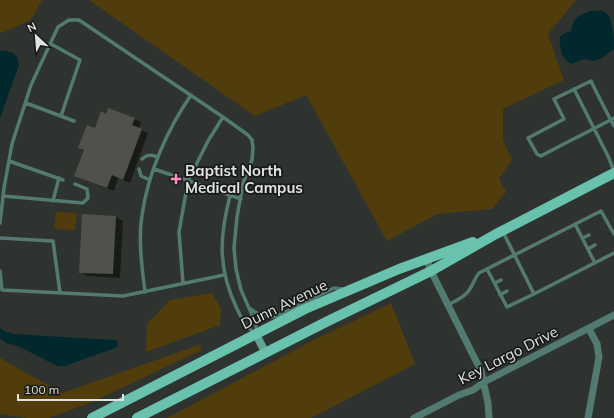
<svg xmlns="http://www.w3.org/2000/svg" width="614" height="418" viewBox="0 0 614 418" font-family="Mulish,sans-serif">
<rect width="100%" height="100%" fill="#2f332f"/>
<!-- green -->
<path fill="#513d0c" d="M0 0H42L31 20 2 33 0 32Z
M89 0H583H576L548 34 564 80 503 109V140L512 160 499 178 506 192 492 209 437 214 387 241 306 95 255 116Z
M56 212 77 213 75 230 54 229Z
M212 293 221 309 220 325 146 352 147 324 170 300Z
M391 303 415 364 311 418H167L316 339Z
M199 345 202 350 92 402 49 418H27L0 414V358L62 393Z"/>
<!-- water -->
<path fill="#01282d" d="M590 11C594 11 599 10 603 11 614 15 614 39 614 49L602 58 593 61 584 59 571 64C561 58 559 47 560 36L565 33 571 31C573 18 578 16 590 11Z
M0 51C11 50 18 54 19 65L0 118Z
M0 328 4 331 13 334 114 340 118 341V347L65 366H57L20 347 6 343 0 338Z"/>
<!-- shadow -->
<path fill="#0007" d="M107 115 135 119 141 122 139 129 148 133 130 183 118 178 114 191 82 179 75 175 85 151 79 148Z
M83 215 116 217 123 221 120 278 87 276 80 272Z"/>
<!-- building -->
<path fill="#50514b" d="M108 108 135 118 132 125 142 129 123 180 112 175 107 188 74 176 84 150 78 148 87 125 95 128 101 111 106 114Z
M82 214 116 216 113 274 79 273Z"/>
<g fill="none" stroke-linecap="round" stroke-linejoin="round">
<!-- service -->
<path stroke="#527a70" stroke-width="3.5" d="M51 44 80 60 61 116
M574 89 608 156 614 171
M26 103 74 121
M614 118C590 131 565 143 541 156L537 154 528 138 564 119 554 99 591 81C598 96 606 111 614 126
M142 159C147 154 152 155 158 157
M9 161 63 180
M139 169 141 176 150 180
M154 169 241 199
M3 196 83 203 88 198 87 189 75 184
M230 196C219 238 218 269 237 309 243 321 244 326 255 333
M53 201 59 178
M0 223 4 188 12 144 31 85 58 27 69 20H79L223 117 248 135 252 140 253 148 252 160 243 183 237 217 234 248 236 269 241 290 256 324V333
M575 224 595 263
M503 232 534 294 614 253
M0 238 53 241 60 293
M583 238 589 235
M588 249 595 245
M487 269 507 307 534 294
M0 271 2 290 123 296 224 275
M183 283 179 232 188 181 208 141 223 117
M495 283 501 280
M145 292C142 268 138 239 142 215 148 173 167 130 191 95
M500 295 507 291
M448 305C457 300 467 296 471 287 474 282 475 278 479 273L601 211 614 234
M249 308C259 315 264 319 277 316L334 288 343 289"/>
<!-- minor -->
<path stroke="#527a70" stroke-width="7" d="M426 258 431 271 481 371 488 403 489 418
M414 418 459 395 473 390 484 382 614 315
M588 418 599 357 597 344 589 329"/>
<!-- secondary -->
<path stroke="#60a393" stroke-width="8" d="M256 334 265 352"/>
<!-- primary -->
<path stroke="#69c2ad" stroke-width="10" d="M92 418 305 309 399 269 473 242
M137 418 328 321 431 271 496 234 614 173"/>
</g>
<!-- markers -->
<path fill="#fd8ebf" stroke="#181a18" stroke-width="1.5" d="M174 173h4v4h4v4h-4v4h-4v-4h-4v-4h4z"/>
<g text-anchor="middle" dominant-baseline="central" stroke-width="3.5" stroke-linejoin="round" paint-order="stroke">
<!-- poi labels -->
<g font-size="15" font-weight="bold" fill="#e0e3e0" stroke="#181a18" text-anchor="start">
<text x="185" y="170">Baptist North<tspan x="185" dy="17">Medical Campus</tspan></text>
</g>
<!-- street labels -->
<g font-size="15" fill="#e0e3e0" stroke="#181a18">
<text transform="translate(284 304) rotate(-26)">Dunn Avenue</text>
<text transform="translate(508 355) rotate(-27)">Key Largo Drive</text>
</g>
</g>
<!-- north arrow -->
<g transform="translate(36 36) rotate(334)" stroke="#181a18" stroke-width="3" paint-order="stroke">
<path d="M0-3L7 15L0 10L-7 15Z" fill="#e0e3e0"/>
<text y="-6" font-size="11" font-weight="bold" text-anchor="middle" fill="#e0e3e0">N</text>
</g>
<!-- scale -->
<path d="M18 394v6h105v-6" fill="none" stroke="#e0e3e0" stroke-width="2"/>
<text x="24" y="394" font-size="12" fill="#e0e3e0" stroke="#181a18" stroke-width="3" paint-order="stroke">100 m</text>
</svg>
